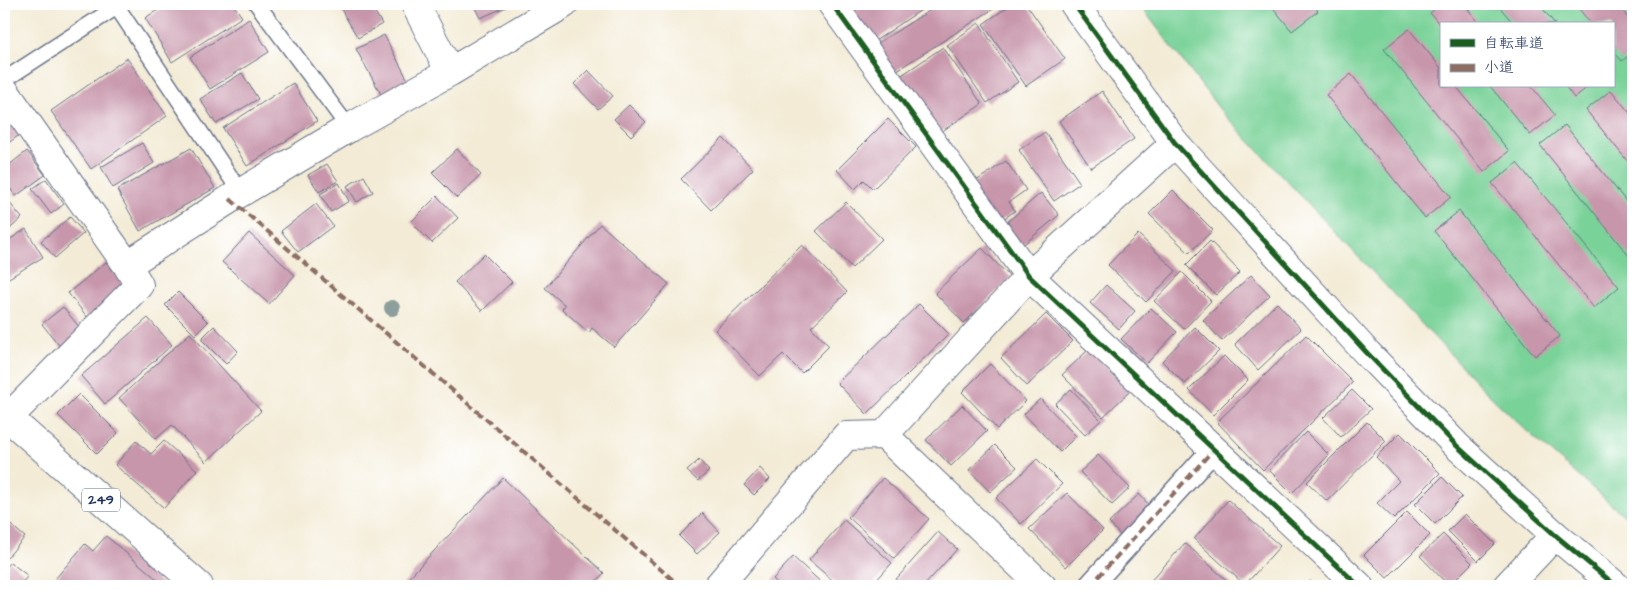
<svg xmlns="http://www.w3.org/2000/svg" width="1637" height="590" viewBox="0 0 1637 590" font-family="'Architects Daughter','Klee One',sans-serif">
<rect width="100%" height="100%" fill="#fff"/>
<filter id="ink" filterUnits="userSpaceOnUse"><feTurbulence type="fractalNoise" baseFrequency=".02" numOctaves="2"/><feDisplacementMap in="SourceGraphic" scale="10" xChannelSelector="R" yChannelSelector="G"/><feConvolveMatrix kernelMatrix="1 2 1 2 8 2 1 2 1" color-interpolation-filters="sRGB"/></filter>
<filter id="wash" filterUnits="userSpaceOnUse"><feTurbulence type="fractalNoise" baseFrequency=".0096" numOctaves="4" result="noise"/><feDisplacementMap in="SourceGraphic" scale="20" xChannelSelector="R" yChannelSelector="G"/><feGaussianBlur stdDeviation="1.12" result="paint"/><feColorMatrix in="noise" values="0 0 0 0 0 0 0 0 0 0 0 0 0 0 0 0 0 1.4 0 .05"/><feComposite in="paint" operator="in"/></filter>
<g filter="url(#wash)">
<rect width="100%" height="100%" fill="#f3ebd5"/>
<!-- green -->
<path fill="#79d298" stroke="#4a807b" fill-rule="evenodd" d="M1139 4H1633V523L1531 435 1484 390 1221 111ZM1441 24H1613V86H1441Z"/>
<g id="blocks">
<!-- building -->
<path fill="#c796ab" d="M167 4H233L242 17 172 62 145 18Z
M338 4H370L382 24 358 38Z
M473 4H513L480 18Z
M866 4H930L872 43 851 14Z
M940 4H1001L891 74 873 46Z
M1012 4H1026L1065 59 1026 86 983 24Z
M1270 4H1312L1318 11 1292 31Z
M1441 4H1464L1480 24H1441V26L1430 13Z
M1497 4H1539L1555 24H1514Z
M1575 4H1617L1633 24V52L1622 61 1613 51V24H1591Z
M249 19 269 52 210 89 190 57Z
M979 23 1018 82 987 103 947 45Z
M1409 29 1441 68V86H1456L1509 151 1484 172 1384 49Z
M384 35 409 82 382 96 356 49Z
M943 47 982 104 935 136 896 79Z
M127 58 167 116 91 169 51 111Z
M588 70 613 96 598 109 574 84Z
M242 73 258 99 216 124 200 99Z
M1351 74 1451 197 1425 218 1326 95Z
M293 83 317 121 247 166 223 128Z
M1490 86H1531L1555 115 1530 135Z
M1565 86H1589L1574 98Z
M1611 90 1633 117V168L1586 110Z
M1102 91 1134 139 1091 168 1059 121Z
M629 105 646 122 631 136 614 119Z
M4 111 21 134 4 146Z
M888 119 916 147 873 189 864 180 855 189 837 170Z
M1565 125 1633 210V261L1540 145Z
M1045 132 1080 183 1054 201 1019 150Z
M723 138 753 169 711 210 681 179Z
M142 143 154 163 113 188 101 167Z
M191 148 215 188 140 231 117 190Z
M457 149 481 175 457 198 432 173Z
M27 151 45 175 16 196 4 181V169Z
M1006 161 1026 190 1009 202 1015 211 996 224 970 185Z
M1517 163 1619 287 1594 308 1492 183Z
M327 164 338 181 319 192 308 175Z
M364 176 373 192 357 202 347 186Z
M46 179 64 204 51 214 32 189Z
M339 183 349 201 331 212 320 194Z
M1173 190 1213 230 1189 253 1149 214Z
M1041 193 1059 215 1018 249 1000 228Z
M4 196 22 218 4 234Z
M437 196 458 218 432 243 411 222Z
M846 202 882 239 852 268 816 231Z
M316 204 333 226 298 252 281 231Z
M1459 211 1560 336 1535 356 1434 231Z
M70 217 84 233 55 258 41 241Z
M600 224 669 284 614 347 592 328 589 333 562 309 565 305 545 288Z
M26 229 43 257 4 281V243Z
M249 233 295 275 269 304 222 262Z
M1138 234 1176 271 1146 302 1108 265Z
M1210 241 1240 272 1216 295 1186 265Z
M802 245 847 292 811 327 829 346 802 373 783 354 760 376 715 330Z
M982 248 1011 278 964 323 935 293Z
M484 254 512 282 482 311 455 282Z
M106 262 131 293 93 324 68 293Z
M1182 272 1211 301 1184 329 1154 301Z
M1251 275 1270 295 1222 341 1203 320Z
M1106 285 1135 311 1119 329 1090 303Z
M178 292 208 322 195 335 165 305Z
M1277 303 1301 329 1258 370 1235 344Z
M919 304 949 334 867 414 837 383Z
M63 307 88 338 67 355 42 324Z
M1151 308 1177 332 1147 363 1121 339Z
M1046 314 1073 341 1027 386 1001 358Z
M148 318 172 345 105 404 81 376Z
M214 326 238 351 226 364 201 339Z
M1195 327 1219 351 1185 384 1162 361Z
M190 333 261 411 206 462 172 425 156 439 119 398Z
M1306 335 1353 382 1263 470 1217 422Z
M1089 349 1130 391 1103 417 1062 375Z
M1224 356 1248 380 1213 415 1189 390Z
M990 364 1026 401 997 429 962 392Z
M1071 389 1101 420 1085 435 1055 404Z
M1352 390 1371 409 1341 437 1323 418Z
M79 394 118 433 97 454 58 415Z
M1040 399 1076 436 1060 452 1024 414Z
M962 405 987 431 951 466 926 440Z
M1367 422 1386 441 1327 501 1307 482Z
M1306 432 1329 455 1292 493 1269 470Z
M1400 433 1440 473 1394 519 1377 503 1399 481 1376 457Z
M136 441 151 454 164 441 197 470 164 508 115 465Z
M995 445 1017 467 990 492 969 470Z
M1098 455 1130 488 1112 505 1080 472Z
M1037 459 1062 484 1021 524 996 498Z
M699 460 709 471 698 481 687 471Z
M760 468 770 479 754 495 744 485Z
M1442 477 1462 497 1435 524 1415 504Z
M503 478 604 573 592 586H401Z
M883 478 929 519 894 558 848 517Z
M1067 493 1103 530 1066 567 1029 529Z
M1139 494 1152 508 1122 537 1109 523Z
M1228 500 1280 546 1245 585 1194 539Z
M1407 512 1430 535 1387 578 1364 555Z
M702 513 720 532 697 554 679 536Z
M1465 514 1495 544 1478 561 1448 531Z
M4 519 25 537 6 559 4 557Z
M844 520 892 563 871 586H839L809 560Z
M938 532 957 549 924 586H890Z
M1443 534 1472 563 1449 586 1420 556Z
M106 536 165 586H49L85 544 93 551Z
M1185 543 1233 586H1146Z
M793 557 824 585 822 586H781L773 579Z
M10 562 28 576 19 586H4V569Z
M1310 581 1317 586H1306Z"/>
</g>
</g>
<g filter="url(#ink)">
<use href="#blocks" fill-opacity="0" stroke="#677188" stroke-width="1"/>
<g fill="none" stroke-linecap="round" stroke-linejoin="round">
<defs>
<path id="service" d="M115 4 241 193
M257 4 349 128
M4 80 121 4"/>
<path id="pedestrian" d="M1090 586 1214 449"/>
<path id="minor" d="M415 4 450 72
M832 4 1029 276 1359 586
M4 90 127 265
M4 422 139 285 127 265 230 199 349 128 450 72 564 4
M884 435 1042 586
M718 586 846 436 884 435 1029 276 1175 143
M1507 586 1555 535"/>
<path id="tertiary" d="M1074 4 1175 143 1368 354 1457 446 1555 535 1616 586"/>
<path id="trunk" d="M4 414 199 586"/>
</defs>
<!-- service casing -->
<use href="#service" stroke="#677188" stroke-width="18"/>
<!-- pedestrian casing -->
<use href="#pedestrian" stroke="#677188" stroke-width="25"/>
<!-- minor casing -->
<use href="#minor" stroke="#677188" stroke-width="30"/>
<!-- tertiary casing -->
<use href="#tertiary" stroke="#677188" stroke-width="30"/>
<!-- trunk casing -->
<use href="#trunk" stroke="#677188" stroke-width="30"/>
<!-- service -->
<use href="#service" stroke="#fff" stroke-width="15"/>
<!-- pedestrian -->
<use href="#pedestrian" stroke="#fff" stroke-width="22"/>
<!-- minor -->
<use href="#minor" stroke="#fff" stroke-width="28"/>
<!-- tertiary -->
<use href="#tertiary" stroke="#fff" stroke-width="28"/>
<!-- trunk -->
<use href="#trunk" stroke="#fff" stroke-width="28"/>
<!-- quiet -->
<path stroke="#8d6e63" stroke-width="4" stroke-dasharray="8 4" stroke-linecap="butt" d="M230 199 680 586
M1090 586 1214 449"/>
<defs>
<path id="cycleway" d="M832 4 1029 276 1359 586
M1074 4 1175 143 1368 354 1457 446 1555 535 1616 586"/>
</defs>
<!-- cycleway casing -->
<use href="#cycleway" stroke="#fff" stroke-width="8"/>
<!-- cycleway -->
<use href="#cycleway" stroke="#1b5e20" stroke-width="5"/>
</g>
<!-- trees -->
<circle fill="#8c9f9d" cx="392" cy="308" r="8"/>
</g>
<g text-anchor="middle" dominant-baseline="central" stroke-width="4" stroke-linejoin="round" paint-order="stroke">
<!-- shield labels -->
<rect fill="#fff" stroke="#5f6d8e" stroke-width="1" x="82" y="488.5" width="38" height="23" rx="4"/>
<g font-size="14" font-weight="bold" fill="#1b2f5e">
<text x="101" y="500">249</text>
</g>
</g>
<!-- margin -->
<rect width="1637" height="590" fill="none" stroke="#fff" stroke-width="20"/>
<!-- legend -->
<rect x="1440" y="22" width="175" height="65" fill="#ffffff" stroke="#a4acbf"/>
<rect x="1450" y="39" width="25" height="8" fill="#1b5e20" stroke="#a4acbf"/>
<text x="1484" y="48" font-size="15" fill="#1b2f5e">自転車道</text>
<rect x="1450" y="64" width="25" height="8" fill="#8d6e63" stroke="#a4acbf"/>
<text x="1484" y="72" font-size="15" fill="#1b2f5e">小道</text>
</svg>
